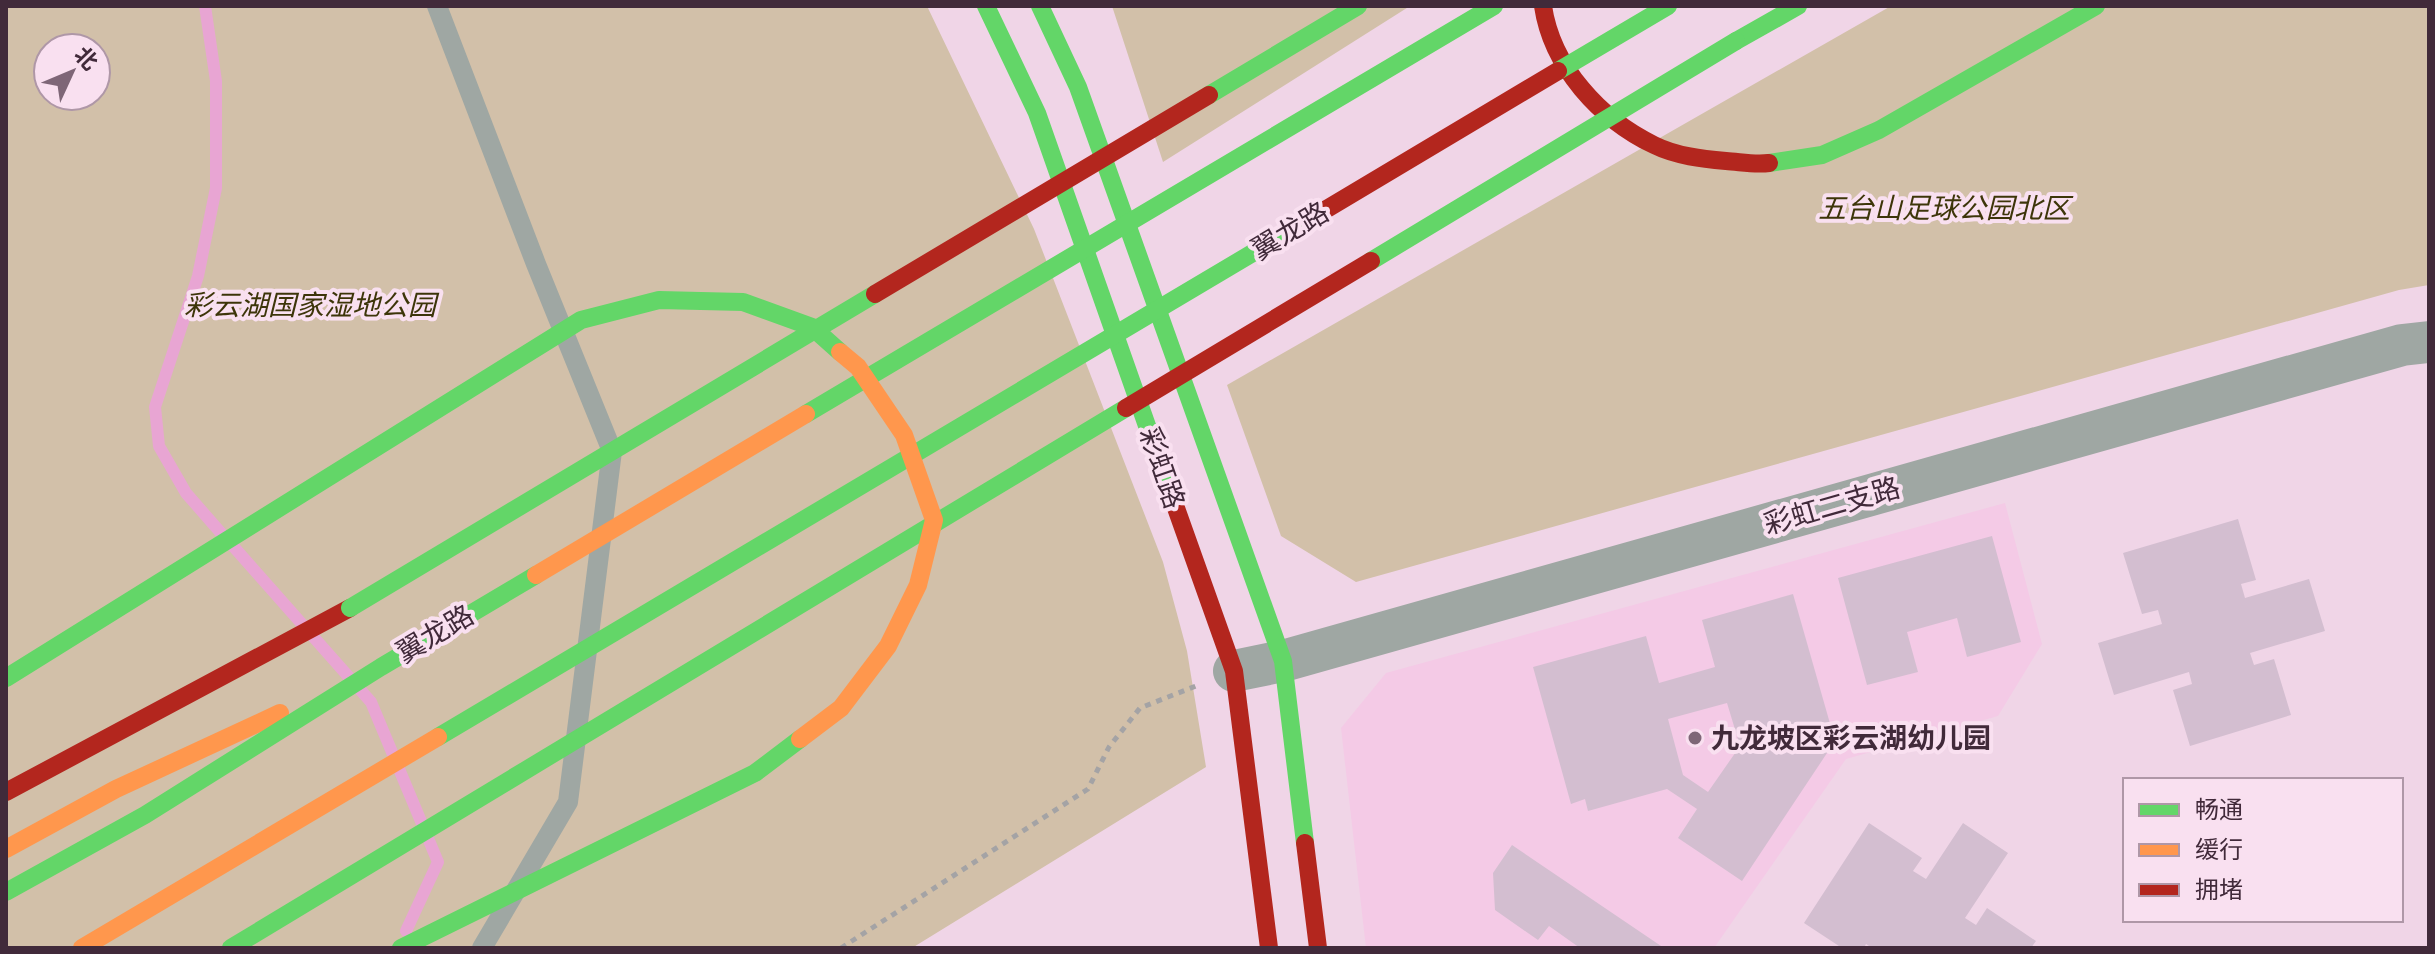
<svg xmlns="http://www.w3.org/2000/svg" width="2435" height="954" viewBox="0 0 2435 954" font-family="'Crimson Pro','Noto Sans SC',serif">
<rect width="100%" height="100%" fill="#f0d5e7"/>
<!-- built -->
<path fill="#f4cae6" d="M2005 503 2042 644 1998 716 1846 759 1714 948H1366L1341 728 1386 673Z"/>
<!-- green -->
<path fill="#d2c0a9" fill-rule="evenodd" d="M6 6H927L1034 229 1163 562 1187 651 1206 767 912 948H6ZM48 48H96V96H48Z
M1112 6H1410L1163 162Z
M1891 6H2429V285L2399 290 1356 582 1281 536 1227 385Z"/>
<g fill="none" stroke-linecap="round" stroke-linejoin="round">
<!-- stream -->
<path stroke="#e8a5d3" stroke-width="12" d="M205 6 216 81V188L198 276 155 407 159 446 186 493 221 533
M233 546 371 702 438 862 406 931"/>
</g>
<!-- building -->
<path fill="#d3bed0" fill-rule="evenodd" d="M2238 519 2256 580 2241 584 2245 598 2309 579 2325 631 2250 653 2254 665 2274 659 2291 715 2190 746 2173 690 2192 684 2189 672 2114 695 2098 643 2162 624 2158 610 2142 614 2123 553Z
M1992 536 2021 642 1967 657 1957 618 1907 632 1918 672 1867 685 1838 578Z
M1793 594 1835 741 1742 881 1678 838 1697 809 1667 789 1588 811 1585 799 1571 804 1533 667 1646 636 1659 683 1715 667 1702 620ZM1727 703 1740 746 1708 792 1683 775 1668 719Z
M1869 823 1922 858 1913 871 1926 879 1963 823 2008 853 1965 918 1976 925 1987 908 2036 941 2031 948H1872L1866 944 1864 948H1842L1804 923Z
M1512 845 1664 948H1580L1549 926 1538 940 1495 910 1493 873Z"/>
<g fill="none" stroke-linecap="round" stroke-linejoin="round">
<!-- path -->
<path stroke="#a4a3a5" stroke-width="5" stroke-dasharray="6 6" stroke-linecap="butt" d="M841 948 1088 789 1109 747 1140 708 1196 686"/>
<!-- lane -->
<path stroke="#9fa7a3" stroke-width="20" d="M437 6 536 264 612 451 568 802 482 948"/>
<!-- street -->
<path stroke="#9fa7a3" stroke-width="42" d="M1234 671 1283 661 2402 345 2429 342"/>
<!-- fast -->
<path stroke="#63d668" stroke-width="18" d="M986 6 1037 113 1171 494
M1040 6 1078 87 1283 661 1305 843
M1736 41 1798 6
M1769 163 1822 155 1879 130 2096 6"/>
<!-- slow -->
<path stroke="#ff974d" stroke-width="18" d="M6 849 116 789 280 713"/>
<!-- jam -->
<path stroke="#b3261e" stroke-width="18" d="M1543 6C1552 67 1600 119 1654 145 1676 156 1703 159 1726 161 1741 162 1755 165 1769 163
M1171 494 1234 671 1269 948
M6 792 350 608
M1305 843 1318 948"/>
<!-- fast-bridge -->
<path stroke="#63d668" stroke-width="18" d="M1558 71 1668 6
M1209 95 1358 6
M1371 261 1736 41
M806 414 1494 6
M350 608 875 294
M6 678 581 320 659 300 743 302 812 327 840 352
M438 737 1325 210
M6 892 145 815 381 667 536 575
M231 948 1126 408
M401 948 755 773 800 739"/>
<!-- slow-bridge -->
<path stroke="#ff974d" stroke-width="18" d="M536 575 806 414
M800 739 841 708 888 646 918 585 934 520 904 435 858 367 840 352
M82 948 438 737"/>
<!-- jam-bridge -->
<path stroke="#b3261e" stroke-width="18" d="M1325 210 1558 71
M875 294 1209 95
M1126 408 1371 261"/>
</g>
<!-- markers -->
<circle fill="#7e6677" stroke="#f9e0f0" stroke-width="3" cx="1695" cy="738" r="8"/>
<g text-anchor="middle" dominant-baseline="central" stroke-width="8" stroke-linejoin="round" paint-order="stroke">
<!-- park labels -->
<g font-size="28" font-style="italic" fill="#3d3509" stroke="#f9e0f0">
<text x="1944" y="208">五台山足球公园北区</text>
<text x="310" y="305">彩云湖国家湿地公园</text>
</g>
<!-- street labels -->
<g font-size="28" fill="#412a3a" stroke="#f9e0f0">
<text transform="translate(1290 231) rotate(-31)">翼龙路</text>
<text transform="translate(1162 468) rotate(71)">彩虹路</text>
<text transform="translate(1832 506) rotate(-16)">彩虹二支路</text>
<text transform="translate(435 634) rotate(-31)">翼龙路</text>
</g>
<!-- poi labels -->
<g font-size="28" font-weight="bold" fill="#412a3a" stroke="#f9e0f0" text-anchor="start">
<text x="1711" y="738">九龙坡区彩云湖幼儿园</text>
</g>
</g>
<!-- border -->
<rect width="2435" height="954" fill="none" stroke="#412a3a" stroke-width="16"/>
<!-- legend -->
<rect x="2123" y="778" width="280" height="144" fill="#f9e0f0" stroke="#af97a7" stroke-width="2"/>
<rect x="2139" y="804" width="40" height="12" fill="#63d668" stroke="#af97a7" stroke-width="2"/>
<text x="2195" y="818" font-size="24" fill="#412a3a">畅通</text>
<rect x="2139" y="844" width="40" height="12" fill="#ff974d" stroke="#af97a7" stroke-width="2"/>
<text x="2195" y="858" font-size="24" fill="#412a3a">缓行</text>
<rect x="2139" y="884" width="40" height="12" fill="#b3261e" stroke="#af97a7" stroke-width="2"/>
<text x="2195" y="898" font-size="24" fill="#412a3a">拥堵</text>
<!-- north arrow -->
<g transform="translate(72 72) rotate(46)"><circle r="38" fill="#f9e0f0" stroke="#af97a7" stroke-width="2"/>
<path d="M0-6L14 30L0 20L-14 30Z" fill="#7e6677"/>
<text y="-12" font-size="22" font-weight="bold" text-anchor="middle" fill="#412a3a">北</text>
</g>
</svg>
